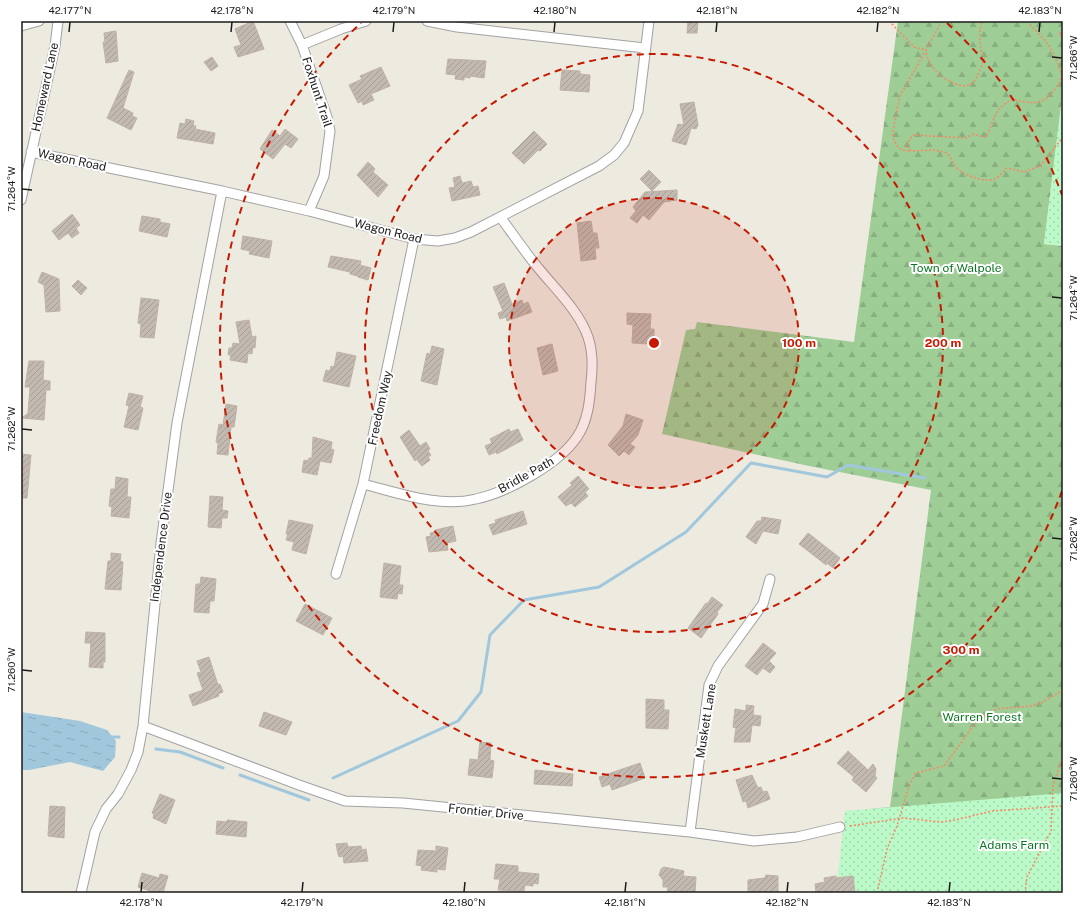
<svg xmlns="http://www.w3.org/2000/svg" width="1084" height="914" viewBox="0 0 1084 914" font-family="'Public Sans',sans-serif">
<defs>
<pattern id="forest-firs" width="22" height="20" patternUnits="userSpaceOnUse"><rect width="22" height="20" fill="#9ecd95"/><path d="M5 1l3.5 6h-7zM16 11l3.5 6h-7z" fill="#88af80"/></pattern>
<pattern id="park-dots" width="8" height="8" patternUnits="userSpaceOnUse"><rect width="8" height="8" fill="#bbf9c8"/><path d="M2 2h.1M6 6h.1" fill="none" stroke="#a0d5ab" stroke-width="1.8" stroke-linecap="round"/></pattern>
<pattern id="water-ripples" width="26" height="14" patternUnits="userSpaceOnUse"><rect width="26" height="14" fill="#a0c7dc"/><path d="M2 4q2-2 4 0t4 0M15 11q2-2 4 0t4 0" fill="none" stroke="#89aabc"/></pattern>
<pattern id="building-hatch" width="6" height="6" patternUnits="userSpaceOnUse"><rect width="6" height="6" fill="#c2b9b0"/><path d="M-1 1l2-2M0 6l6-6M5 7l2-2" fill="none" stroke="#a69e97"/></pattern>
</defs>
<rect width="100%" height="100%" fill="#edeae0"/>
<!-- forest -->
<path fill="url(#forest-firs)" d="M898 21H1063V90L1044 244 1063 246V893L869 809 890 807 931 490 809 466 662 434 686 330 695 329 697 322 854 342Z"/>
<!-- park -->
<path fill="url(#park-dots)" d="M1063 90V246L1044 244Z
M1063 793V893H836L845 811Z"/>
<!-- water -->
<path fill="url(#water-ripples)" d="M21 712 80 721 107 730 116 741 115 757 103 771 70 762 29 770H21Z"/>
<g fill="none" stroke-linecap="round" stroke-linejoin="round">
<!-- stream -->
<path stroke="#a0c7dc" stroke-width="3" d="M111 737H119
M156 749 180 752 223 768
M240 775 309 800
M333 778 458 721 481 692 490 635 524 600 599 587 686 532 751 463 827 477 848 465 925 478"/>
</g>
<!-- building -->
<path fill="url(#building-hatch)" stroke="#bfb2a3" d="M253 21 264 49 238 57 234 47 241 45 235 29Z
M688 21H698L697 33H687Z
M116 31 118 61 106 63 103 42H105L104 33Z
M212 57 218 66 211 71 204 62Z
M448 59 486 61 484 78 470 76V78L464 77V80L455 79 456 75 446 74Z
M381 67 390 86 371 94 374 100 363 105 362 101 358 103 349 85 362 79 360 76Z
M129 70 134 72 123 108 133 113 132 116 137 118 131 130 107 118Z
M562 70 580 71V74L590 75 589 92 560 90Z
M694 102 698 125 696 129 691 128 686 145 672 141 678 124 684 125 680 104Z
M186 119 194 121 193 126H196L195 129 215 133 213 144 177 138 180 123 185 124Z
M285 129 298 139 291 148 285 144 273 159 260 149 272 130 280 136Z
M534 131 547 144 540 151 538 150 524 164 512 153Z
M368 162 375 169 373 172 388 185 378 197 357 175Z
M649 170 661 182 652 191 640 179Z
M460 176 462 183 471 181 473 187 478 186 480 195 452 201 449 188 455 187 453 178Z
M677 190V200L664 202 649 220 643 215 637 223 630 218 636 211 633 207 645 192Z
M72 214 80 225 76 228 79 233 72 238 68 233 59 240 52 231Z
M142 216 160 219V222L170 224 167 237 139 231Z
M591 221 593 233H597L599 248H595L596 259 581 261 577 223Z
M243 236 272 241 269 258 249 254 250 251 241 249Z
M331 256 361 261 360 265 371 268 368 280 358 277V276L350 274V272L328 267Z
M42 272 59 279 60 311 46 312 44 285 38 282Z
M78 280 87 288 81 295 72 286Z
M504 283 512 304 522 300 523 304 528 302 532 312 507 321 506 317 500 319 498 313 503 311 493 287Z
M141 298 159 300 154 338 140 337 141 324 138 323Z
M627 313 651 314 650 329H654V338L649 337V344L632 343 633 325 627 324Z
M249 320 252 337 256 336 255 348 253 347 252 354 248 353 247 363 230 360 231 355H228L229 348H232L233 343 240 344 236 322Z
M552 344 558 371 543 375 537 348Z
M432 346 444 349 437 385 421 381 427 353 430 354Z
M337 352 356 356 349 387 323 381 326 370 330 371 331 366 334 367Z
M29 361H44L43 380 50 381V390H46L44 420 22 418 28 413 30 387H25Z
M129 393 143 396 140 407 143 408 138 430 124 427 129 406 126 405Z
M226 404 237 406 234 427H231L228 455 217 454 218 443 216 442 219 424 223 425Z
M626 414 643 420 638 435 630 444 635 447 629 455 624 451 619 456 608 445 623 426Z
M509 429 510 432 518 429 523 440 497 454 496 452 489 455 485 446 492 443 490 439Z
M409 430 420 446 426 442 430 449 428 451 431 455 428 457 430 460 422 466 416 459 415 461 400 437Z
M313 437 332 442 331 449 334 450 331 463 320 461 317 475 302 472 304 460 308 461 309 458H312Z
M21 454 31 455 27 498H21Z
M578 476 589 489 585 492 588 496 575 507 571 503 566 506 558 497 572 485 570 483Z
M116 477 128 479 127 497H131L129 518 111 516 112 507 109 506 111 489H115Z
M210 496 223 497 222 510 228 511 227 518H222L221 528 208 527Z
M523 511 527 524 493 535 489 525 496 523 495 520Z
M762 517 781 520 778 534 763 531 756 544 746 537 757 521H761Z
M289 520 313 525 306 554 292 550 294 542 286 540 288 534H286Z
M453 526 456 541 447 543 448 550 429 552 426 537 431 536 430 533 435 532V530Z
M808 533 840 558 833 568 827 563 826 565 799 544Z
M111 553 121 554 120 561 123 562 121 590 105 589 108 561H111Z
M384 563 401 566 399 585H403L402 594 398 593 397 599 380 597Z
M201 577 216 579 214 601H210L209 613 194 612 196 584H200Z
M712 597 723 605 717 612 718 614 701 638 688 628 706 603 707 604Z
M305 604 332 618 323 635 296 621Z
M86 632 105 633V662H103V668L89 667 91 643H85Z
M763 643 776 653 769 661 775 667 770 673 763 668 757 675 745 666Z
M209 657 218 685 220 684 223 692 218 694 219 696 193 706 189 695 203 690 197 673 201 672 197 661Z
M646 699 664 700V710H669L668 729 646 728Z
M746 705 754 706 753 715 761 716 760 726 752 725 750 742H734L736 728 733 727 735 709 746 711Z
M264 712 292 722 286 735 259 726Z
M480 742 491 743 490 760 494 761 492 778 468 775 470 759 478 760Z
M848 751 868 770 873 764 876 769 875 776 877 778 866 792 852 780 854 777 837 763Z
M640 763 645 778 612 790 610 784 602 787 599 777Z
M535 770 573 774 572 786 534 784Z
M752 775 758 788 761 787 763 792 767 791 770 799 748 808 746 801 743 802 736 780Z
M160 794 175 800 166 824 153 818 154 814 152 813Z
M50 806 65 807 64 838 48 836Z
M227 820 247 822 246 837 216 834 217 821 227 822Z
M347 843 348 847 361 846 362 850 366 849 368 861 344 863 343 856 339 857 338 854 336 844Z
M436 846 448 848 445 870 437 869V872L421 870 422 866 416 865 418 850 436 851Z
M496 864 518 866V872L539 874 538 884 533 883V886L525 885 524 891 498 890 500 879H494Z
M664 867 684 871 683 876 696 877 695 893H667L668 887H663V880L659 875 661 869Z
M142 873 159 878 160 874 168 876 163 893H156L138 887Z
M766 875 778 876V893H748V880L765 878Z
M836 876V878L853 876 855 893H816L815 884 825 882 824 878Z"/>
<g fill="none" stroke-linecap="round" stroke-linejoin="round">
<defs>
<path id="minor" d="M290 21 302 45 327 117 330 131 324 176 309 211
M427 21 457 27 645 48
M21 26 39 21
M302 45 341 29 366 21
M31 152 222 191 309 211 414 239 438 241 455 238 471 232 599 166 614 155 624 143 638 111 649 21
M21 200 55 46 58 21
M363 484C399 493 439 508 476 499 508 492 559 464 577 437 588 421 590 400 591 382 593 366 593 352 588 337 578 309 553 287 535 264 523 249 512 233 501 218
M336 574 363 484 414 239
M143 726 299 785 345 801 403 803 690 832 754 841 797 837 840 827
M690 832 709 685 718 666 763 604 770 579
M81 893 95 832 106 809 118 794 131 770 138 752 143 726 161 543 177 423 222 191"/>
</defs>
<!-- minor casing -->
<use href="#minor" stroke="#a2a2a2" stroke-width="11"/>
<!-- path -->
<path stroke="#fa8664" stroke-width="1.5" stroke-dasharray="2 2" stroke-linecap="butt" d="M889 21 914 47 926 50 900 96 893 131C892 142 899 152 911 151
M942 21 926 50C927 61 935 72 944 78 961 89 973 90 980 70 981 66 984 61 984 58 983 55 981 52 981 49 979 40 980 29 982 21
M1028 21 1029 24C1050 44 1053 49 1062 77 1049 102 1040 107 1013 99 991 110 997 119 985 137L973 134 966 138 913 135 906 145 911 151 935 150 947 153C951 157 952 162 955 166 962 175 985 183 995 179 1000 176 1003 171 1007 168L1024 172 1040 166 1063 137
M1063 29 1059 34 1063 37
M850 826 903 818 941 822 955 820 992 811 1063 806
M877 893 887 849 897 826 909 786 916 773 944 766 979 718 996 709 1031 706 1043 702 1063 690
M1025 893 1027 877 1051 831 1053 785 1063 757"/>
<!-- minor -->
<use href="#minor" stroke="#fff" stroke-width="9"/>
</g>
<!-- ticks -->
<path fill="none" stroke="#1b1b1b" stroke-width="1.5" d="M69 32 70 22M231 32 232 22M393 32 394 22M554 32 555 22M716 32 717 22M877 32 878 22M1039 32 1040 22M1052 57 1062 58M22 189 32 190M1052 297 1062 298M22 429 32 430M1052 538 1062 539M22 670 32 671M1052 778 1062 779M141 892 142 882M302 892 303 882M464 892 465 882M625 892 626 882M787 892 788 882M949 892 950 882"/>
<!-- distance rings -->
<circle cx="654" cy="343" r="145" fill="#c71800" fill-opacity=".12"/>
<g fill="none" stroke="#c71800" stroke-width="2" stroke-dasharray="7 5">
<circle cx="654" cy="343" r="145"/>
<circle cx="654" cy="343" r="289"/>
<path d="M1062 491A434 434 0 1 1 361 23M947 23A434 434 0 0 1 1062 195"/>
</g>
<g text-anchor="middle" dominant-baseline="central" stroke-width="4" stroke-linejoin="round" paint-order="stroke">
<!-- street labels -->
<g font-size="12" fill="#1b1b1b" stroke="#fff">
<text transform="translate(45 87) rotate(-78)">Homeward Lane</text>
<text transform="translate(317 92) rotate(72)">Foxhunt Trail</text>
<text transform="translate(72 160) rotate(12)">Wagon Road</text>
<text transform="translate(388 231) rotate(14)">Wagon Road</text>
<text transform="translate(380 408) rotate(-78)">Freedom Way</text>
<text transform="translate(526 475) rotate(-29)">Bridle Path</text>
<text transform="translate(161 547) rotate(-83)">Independence Drive</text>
<text transform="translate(706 721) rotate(-81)">Muskett Lane</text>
<text transform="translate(486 812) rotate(6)">Frontier Drive</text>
</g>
<!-- park labels -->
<g font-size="12" fill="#0a7821" stroke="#fff">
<text x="956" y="268">Town of Walpole</text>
<text x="982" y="717">Warren Forest</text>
<text x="1014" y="845">Adams Farm</text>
</g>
</g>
<circle cx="654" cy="343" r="6" fill="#c71800" stroke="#fff" stroke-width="2"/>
<g font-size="12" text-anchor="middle" font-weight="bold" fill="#c71800" stroke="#fff" stroke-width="4" stroke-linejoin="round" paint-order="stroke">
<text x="799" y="347">100 m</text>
<text x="943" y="347">200 m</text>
<text x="961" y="654">300 m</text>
</g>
<!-- border -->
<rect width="1084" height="914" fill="none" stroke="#ffffff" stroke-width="44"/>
<rect x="22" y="22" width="1040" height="870" fill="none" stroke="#1b1b1b" stroke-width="1.5"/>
<g font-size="10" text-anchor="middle" fill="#1b1b1b">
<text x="70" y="14">42.177°N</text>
<text x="232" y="14">42.178°N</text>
<text x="394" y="14">42.179°N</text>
<text x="555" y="14">42.180°N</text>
<text x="717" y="14">42.181°N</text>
<text x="878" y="14">42.182°N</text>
<text x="1040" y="14">42.183°N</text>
<text transform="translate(1073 58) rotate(-90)" y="4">71.266°W</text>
<text transform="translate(11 189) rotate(-90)" y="4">71.264°W</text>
<text transform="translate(1073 298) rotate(-90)" y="4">71.264°W</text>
<text transform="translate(11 429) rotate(-90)" y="4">71.262°W</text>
<text transform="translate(1073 539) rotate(-90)" y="4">71.262°W</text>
<text transform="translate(11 670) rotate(-90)" y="4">71.260°W</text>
<text transform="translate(1073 779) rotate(-90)" y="4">71.260°W</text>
<text x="141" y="906">42.178°N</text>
<text x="302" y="906">42.179°N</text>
<text x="464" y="906">42.180°N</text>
<text x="625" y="906">42.181°N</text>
<text x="787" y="906">42.182°N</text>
<text x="949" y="906">42.183°N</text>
</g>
</svg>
